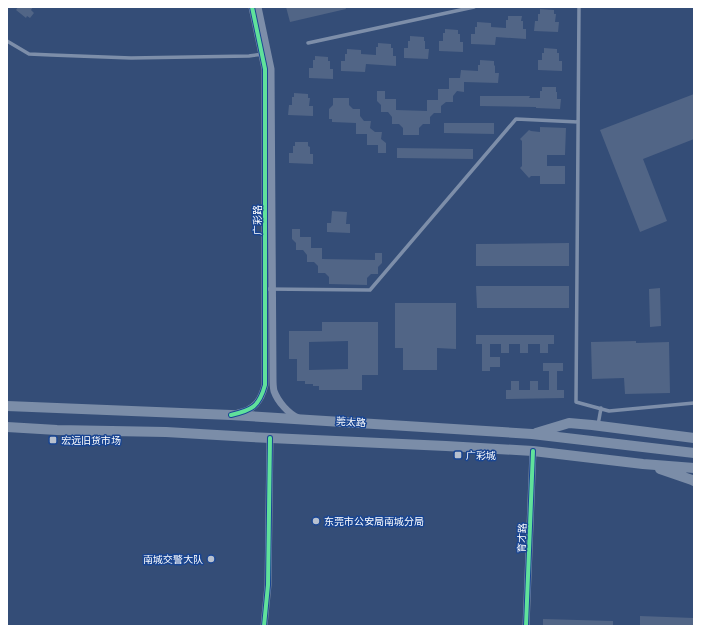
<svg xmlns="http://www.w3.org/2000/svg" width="701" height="633" viewBox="0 0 701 633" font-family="Montserrat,'Noto Sans SC',sans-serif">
<rect width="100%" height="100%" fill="#344d77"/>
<!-- building -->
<path fill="#516586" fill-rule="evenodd" d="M18 7H33L31 10 34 13 30 18 27 16 26 18 16 10Z
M286 7H345L346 9 290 22Z
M540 9 554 10V14H556L555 22H559L558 32 534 31 535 21H538V14H540Z
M508 16H522L521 21H523V29H526V39L496 37 495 45 471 44V34H475V27H477V22L491 23V27L506 28V20H508Z
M445 29 458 30V34H460V42H463V52L439 51V41H443V33H445Z
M410 36 424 37V41H425V49H429L428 59 404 58V48H408V41H410Z
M378 43 391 44V48H393V56H396V66L366 64 365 72 341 71V61H345V54H347V49L361 50V54L376 55V47H378Z
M544 48 557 49V53H559V61H562V71L538 70V60H542V53H544Z
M315 56 328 57V61H330V69H333V79L309 78V68H313V60H315Z
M480 60 494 61V65L495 66V73H499L498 83 464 82V92L457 91 453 96V102H446L441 106V113H434L430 117V124H423L419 128V135H403V128L399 124H392V117L388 112H381V105L377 101V91H385V99H396V110L427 111V100H438V89H449V78H460L461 70 478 71V65H480Z
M542 87H556V92H557V99H561L560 109 536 108V107L480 106V96H530L529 98H540V91H542Z
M294 93 308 94V98H310L309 106H313V116L288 115 289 105H292V97H294Z
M694 94V139L643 159 667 221 640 232 600 130Z
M333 98H349V105L353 109H360V116L364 121H371L370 128 375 132H382L381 139 386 143V153H378V145H367V134H356V123L332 122V119H329V109L333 105Z
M444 123H494V134L444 133Z
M540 127 566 128 565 155H547V166H565V184H540V176H531L529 178 520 168 522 166V141L520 139 529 130 531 131 540 132Z
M295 142H308V146L310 147V154H313V164L289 163V153H293V146H295Z
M397 148 473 149V159L397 158Z
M332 211 347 212 346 224H350V233L327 232V223H331Z
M292 229H300V237H311V248H322V259L375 260V253H382V263L378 267V274H371L367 278V285L329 284V277L325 273H318V266L314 262H307V255L303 250H296V243L292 239Z
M569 243V266H476V244Z
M476 286H569V308H477Z
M660 288 661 326 650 327 649 289Z
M395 303H456V349L437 348V370H403V348H395Z
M322 322H378V375H362V390H319V386H313V384H305V381H297V359H289V331H322ZM348 341V369L309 370V342Z
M476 335H554V344H548V353H540V344H528V353H520V344H509V353H501V344H490V357H500V367H490V371H482V344H476Z
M636 341V343L669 342 670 393 625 394 624 378 592 379 591 342Z
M543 363H563V371H557V390H564V398L506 399V390H511V381H519V390H530V381H538V390H549V371H543Z
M640 616 694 618V626H640Z
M543 619 613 621V626H543Z"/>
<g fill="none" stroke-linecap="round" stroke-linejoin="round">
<!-- lane -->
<path stroke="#7d8ea9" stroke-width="3.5" d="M579 7 576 402 609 411 694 403
M7 41 29 54 51 55 131 58 249 56 263 54
M308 43 474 7
M264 289 370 290 516 119 578 122
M598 425 601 408"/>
<!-- street -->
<path stroke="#7d8ea9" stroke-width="7" d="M258 7 271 69 273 378C273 382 273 387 274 391 278 402 288 413 298 418
M238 413C254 410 261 401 265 385V69L252 7
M264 626 268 585 270 438
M526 626 533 451"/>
<!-- primary -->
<path stroke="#7b8da8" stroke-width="10" d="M7 406 231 415 532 434 694 453
M7 427 57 430 166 432 251 437 446 446 533 451 643 464 694 468
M536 433 569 423 592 425 694 438
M660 469 692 480 694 481"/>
<defs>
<path id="cycleway" d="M231 415C252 410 259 407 265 385V69L252 7
M264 626 268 585 270 438
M526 626 533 451"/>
</defs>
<!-- cycleway casing -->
<use href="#cycleway" stroke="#194592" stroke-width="6"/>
<!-- cycleway -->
<use href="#cycleway" stroke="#60e19b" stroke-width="4"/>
</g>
<!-- markers -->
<g fill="#b8c1cf" stroke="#194592" stroke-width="1.5">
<rect x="49" y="436" width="8" height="8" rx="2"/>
<rect x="454" y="451" width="8" height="8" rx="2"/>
<circle cx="316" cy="521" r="4"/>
<circle cx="211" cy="559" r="4"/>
</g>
<g text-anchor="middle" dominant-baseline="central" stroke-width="3" stroke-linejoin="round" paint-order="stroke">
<!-- street labels -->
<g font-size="10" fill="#fff" stroke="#194592">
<text transform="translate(257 220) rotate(-90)">广彩路</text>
<text transform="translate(351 422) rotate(4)">莞太路</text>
<text transform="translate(522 538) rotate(-88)">育才路</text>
</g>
<!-- poi labels -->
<g font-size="10" fill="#fff" stroke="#194592" text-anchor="start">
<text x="61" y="440">宏远旧货市场</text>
<text x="466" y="455">广彩城</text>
<text x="324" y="521">东莞市公安局南城分局</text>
<text x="203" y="559" text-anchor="end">南城交警大队</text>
</g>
</g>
<!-- border -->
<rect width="701" height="633" fill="none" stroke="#ffffff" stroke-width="16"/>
</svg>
